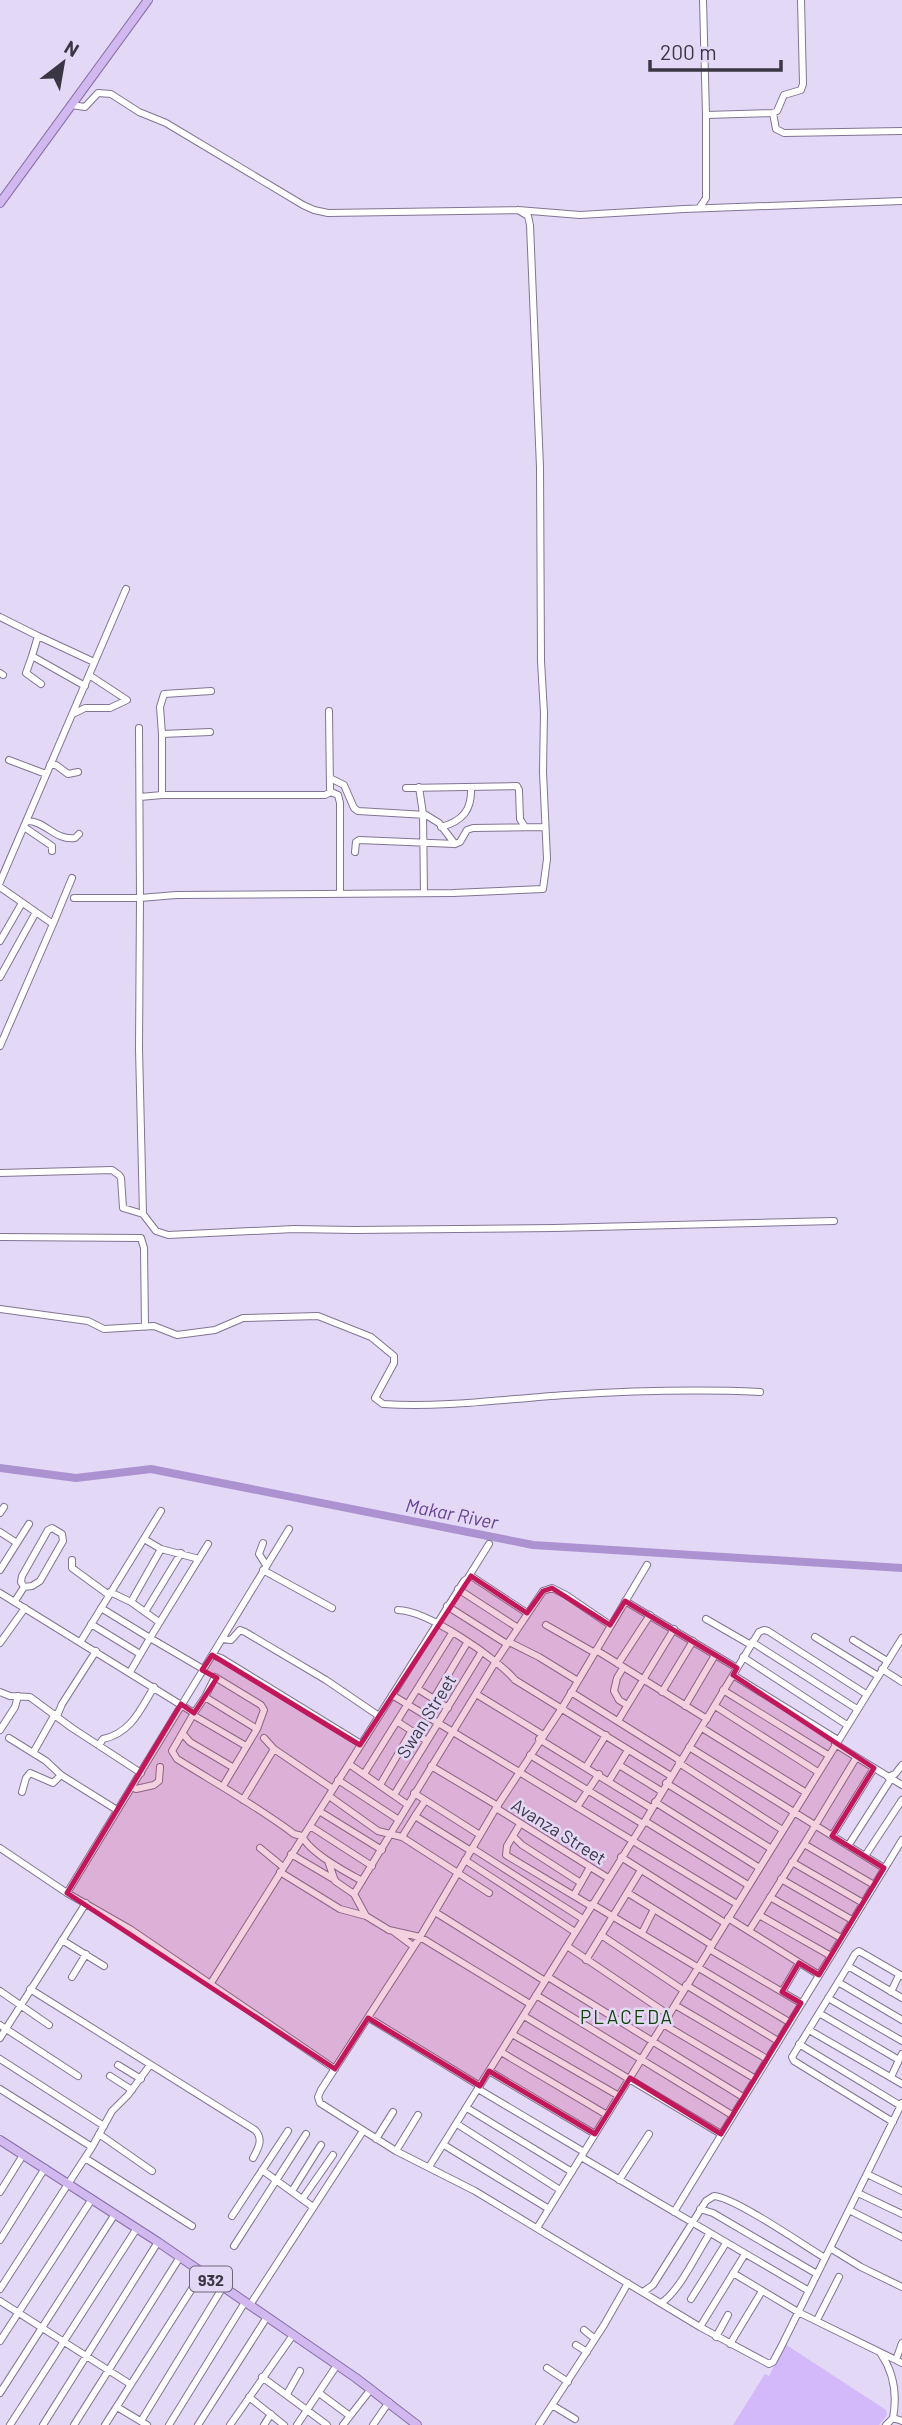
<svg xmlns="http://www.w3.org/2000/svg" width="902" height="2425" viewBox="0 0 902 2425" font-family="Barlow,sans-serif">
<rect width="100%" height="100%" fill="#e4d8f7"/>
<!-- green -->
<path fill="#d3b9f9" d="M785 2344 886 2410 887 2415 879 2425H733L765 2374 769 2376Z"/>
<g fill="none" stroke-linecap="round" stroke-linejoin="round">
<!-- river -->
<path stroke="#ad92d1" stroke-width="8" d="M0 1468 76 1478 151 1469 533 1545 902 1568"/>
<defs>
<path id="minor" d="M703 0 706 115
M71 105 85 107 98 93 111 94 139 112 166 123 303 205 314 210 328 213 518 210 580 215 684 209 902 201
M773 113 777 111 784 95 801 90 803 84 801 0
M700 207 706 198V115L773 113 776 129 784 133 902 131
M518 210 528 216 530 225 540 467 541 661 544 713 543 772 547 859 543 889 453 893 176 895 140 898 139 1049 143 1214 156 1231 168 1235 294 1229 354 1230 554 1228 834 1221
M0 617 38 636 32 656 85 686
M38 636 94 662
M32 656 26 673 41 684
M0 673 3 675
M329 711 330 789 331 792 338 795 340 803V893
M73 714 85 708H110L127 700 89 675
M162 734 160 707 164 694 211 691
M9 760 46 774
M50 765H56L68 774 78 772
M330 778 344 785 354 808 358 811 426 815 439 823 455 844
M419 787 423 814 424 893
M406 788 517 786 519 790 520 819 525 827
M162 795H325L331 792
M140 797 162 795V734L210 732
M27 821C46 821 55 841 75 838L79 834
M24 827 52 846V851
M441 827C463 821 472 810 471 787
M355 852 356 842 359 840 455 844 460 842 467 830 473 828 544 827
M0 882 126 589
M0 887 53 924 0 1046
M74 898H140L139 728
M53 924 72 878
M0 941 22 903
M0 977 36 912
M0 1173 112 1170 119 1175 121 1178 123 1208 143 1214
M0 1237 141 1238 144 1248 145 1327
M0 1309 88 1321 104 1329 154 1326 177 1335 215 1330 243 1318 318 1316 371 1337 394 1356V1363L375 1398 383 1404C444 1408 505 1399 566 1395 630 1391 695 1389 760 1392
M0 1513 4 1507
M0 1532 17 1543
M144 1539 161 1549 199 1559
M263 1543 259 1554 266 1565
M72 1560V1568L109 1595
M647 1565 562 1708 496 1808 420 1937 321 2090 318 2097 320 2103 396 2151 475 2191 700 2327 769 2364 773 2362 781 2347 902 2103
M0 1570 29 1524
M263 1570 332 1608
M469 1576 489 1544
M458 1589 518 1628
M110 1592 131 1602 159 1622
M0 1593 194 1713 205 1697 257 1729
M15 1601 24 1587 21 1582 22 1576 48 1530 52 1528 62 1534 63 1541 40 1581 32 1586 24 1587
M625 1601 737 1668
M131 1602 161 1549
M447 1606 507 1644
M101 1608 150 1638 130 1672
M398 1610C426 1610 497 1658 515 1680L671 1776
M145 1612 181 1553
M706 1619 751 1645
M91 1624 140 1654
M546 1625 595 1653
M815 1637 878 1676
M222 1639 231 1640 240 1630 245 1632 326 1680 379 1716
M853 1640 887 1661
M81 1641 161 1511
M509 1642 539 1657 578 1681
M752 1642 857 1709
M0 1643 25 1608
M596 1650 707 1719
M212 1655 221 1658 361 1744
M743 1657 847 1725
M618 1664 650 1615
M623 1668 617 1678 614 1691 619 1700 627 1705
M203 1669 150 1638 208 1544
M882 1669 902 1682
M733 1675 838 1740
M418 1689 448 1708
M723 1690 828 1755
M0 1692 10 1696 30 1697 72 1728 141 1773
M571 1692 681 1761
M662 1692 693 1641
M476 1694 543 1735
M392 1695 737 1904
M205 1697 215 1677 261 1705 264 1710 257 1729 223 1786
M434 1698 467 1643
M685 1706 715 1655
M715 1706 818 1772
M194 1713 172 1751 177 1759C217 1784 257 1806 294 1834L302 1836C310 1853 346 1872 362 1881
M193 1715 246 1746
M57 1716 62 1704 96 1651
M618 1721 674 1629
M398 1722 427 1741
M702 1728 805 1792
M0 1730 15 1707 18 1696
M183 1734 190 1742 234 1768
M9 1738 46 1761 61 1775 117 1810
M264 1738 274 1749 333 1789
M539 1739 651 1808
M835 1744 902 1785
M99 1745 103 1739C131 1733 140 1710 154 1687
M689 1747 884 1868
M33 1753 55 1714
M530 1755 643 1824
M856 1758 804 1844 874 1885
M679 1763 781 1829
M349 1764 408 1805 496 1661 543 1591 552 1588 566 1595 610 1625
M619 1765 661 1791
M431 1766 498 1806
M586 1767 606 1735
M364 1774 452 1633
M888 1777 895 1774 902 1765
M338 1780 399 1820
M609 1781 628 1750
M666 1783 770 1848
M380 1785 411 1732
M136 1789 154 1785 159 1781 160 1767
M22 1792 26 1778 30 1773 53 1783 61 1775
M414 1793 480 1835
M394 1795 481 1653
M329 1796 378 1831 402 1837 489 1893
M243 1800 274 1749
M425 1801 415 1816 471 1851
M655 1802 758 1867
M577 1807 599 1774
M496 1808 608 1878
M319 1811 382 1850
M645 1821 748 1885
M520 1824 507 1846 506 1855 591 1906
M310 1826 372 1866
M513 1836 522 1845 581 1883
M832 1836 874 1768
M402 1837 415 1816
M848 1846 891 1779
M0 1848 67 1893 130 1929 335 2069
M260 1848 283 1867
M472 1848 583 1919
M291 1854 335 1880
M865 1856 902 1800
M621 1857 725 1923
M465 1860 575 1932
M328 1861 335 1881 354 1894 366 1916 389 1930 420 1937 530 2004
M792 1862 863 1903
M280 1872 340 1909 366 1916
M781 1879 852 1920
M67 1893 289 1529
M628 1893 712 1945
M354 1894 408 1805
M574 1895 590 1867
M770 1897 841 1938
M592 1904 789 2022
M435 1912 545 1981
M759 1915 831 1956
M728 1918 819 1975
M393 1931 413 1946
M749 1931 804 1844
M642 1933 654 1909
M601 1935 683 1990
M62 1940 104 1966
M567 1946 669 2015
M709 1949 801 2003
M586 1960 641 1870
M848 1966 855 1954 859 1951 902 1976
M72 1977 86 1954
M548 1977 743 2097
M838 1982 902 2020
M211 1983 464 1581 471 1576 527 1613
M686 1985 778 2041
M30 1989 255 2130C264 2139 258 2149 253 2158
M0 1991 49 2025
M782 1992 799 1963
M891 1992 899 1975
M536 1995 732 2115
M828 1998 902 2041
M675 2005 767 2059
M819 2013 899 2060 902 2054
M524 2016 721 2134
M369 2018 480 2086
M663 2024 754 2078
M0 2025 78 2076
M809 2030 902 2084
M512 2034 619 2096
M0 2038 86 1903
M799 2044 901 2106
M501 2052 607 2115
M0 2059 104 2126
M118 2065 141 2079
M489 2071 595 2134
M110 2076 132 2090
M891 2077 899 2060
M0 2089 92 2147
M478 2089 584 2152
M467 2108 572 2172
M893 2122 794 2061 792 2057 848 1966 902 1998
M457 2124 560 2190
M99 2134 152 2171
M376 2139 393 2112
M444 2145 549 2209
M396 2151 418 2115
M581 2157 809 2291
M85 2158 192 2226
M429 2167 643 1824 759 1632 764 1630 768 1631 866 1694
M262 2170 313 2207
M867 2174 902 2191
M619 2180 649 2134
M292 2191 321 2145
M0 2192 23 2155
M858 2193 902 2214
M303 2198 333 2155
M700 2209 713 2213 817 2274
M849 2210 902 2237
M674 2212 902 1840
M232 2216 288 2131
M537 2228 902 1638
M0 2240 45 2168
M234 2246 306 2134
M830 2248 861 2267 902 2287
M733 2273 798 2312 902 2363
M0 2289 92 2147 112 2111 128 2095 150 2065
M643 2292 653 2285 706 2201 714 2196C736 2198 803 2245 825 2258
M691 2299 726 2243
M0 2301 130 2384
M661 2303C679 2292 697 2253 710 2233
M250 2305 363 2131
M817 2320 839 2277
M700 2327 745 2254
M584 2330 595 2339
M716 2337 728 2315
M0 2341 92 2199
M730 2344 762 2291
M576 2345 587 2352
M881 2354C894 2373 897 2396 893 2418
M896 2360 902 2343
M547 2368 568 2382
M262 2377 327 2425
M0 2393 115 2214
M319 2393 350 2416
M287 2394 300 2371
M249 2397 284 2425
M552 2405 575 2419
M117 2407 147 2425
M141 2421 223 2287
M10 2425 137 2228
M43 2425 158 2242
M74 2425 180 2257
M105 2425 202 2273
M169 2425 245 2302
M198 2425 267 2317
M230 2425 293 2335
M264 2425 271 2414
M297 2425 337 2365
M343 2425 371 2389
M373 2425 389 2402
M539 2425 604 2325 628 2283
M886 2425 893 2418 902 2421"/>
<path id="major" d="M0 203 148 0
M0 2140 158 2242 356 2378 417 2425"/>
</defs>
<!-- minor casing -->
<use href="#minor" stroke="#817592" stroke-width="8"/>
<!-- major casing -->
<use href="#major" stroke="#886dac" stroke-width="10"/>
<!-- minor -->
<use href="#minor" stroke="#fff" stroke-width="6"/>
<!-- major -->
<use href="#major" stroke="#d1b9ef" stroke-width="8"/>
</g>
<!-- marked area -->
<path fill="#c2185b" fill-opacity="0.2" stroke="#c2185b" stroke-width="5" stroke-linejoin="round" d="M471 1576 527 1613 543 1591 552 1588 610 1625 625 1601 737 1668 733 1675 874 1768 832 1836 884 1868 819 1975 799 1963 782 1992 801 2003 721 2134 630 2078 595 2134 489 2071 480 2086 368 2018 335 2069 67 1893 181 1704 194 1713 217 1678 202 1670 212 1655 360 1745Z"/>
<g text-anchor="middle" dominant-baseline="central" stroke-width="5" stroke-linejoin="round" paint-order="stroke">
<!-- shield labels -->
<rect fill="#e4d8f7" stroke="#6e6779" stroke-width="2" x="190" y="2266.5" width="42" height="25" rx="5"/>
<g font-size="16" font-weight="bold" fill="#3b3643">
<text x="211" y="2279">932</text>
</g>
<!-- street labels -->
<g font-size="18" fill="#3b3643" stroke="#e4d8f7">
<text transform="translate(426 1716) rotate(-58)">Swan Street</text>
<text transform="translate(559 1831) rotate(32)">Avanza Street</text>
</g>
<!-- water labels -->
<g font-size="19" font-style="italic" fill="#66428f" stroke="#e4d8f7">
<text transform="translate(452 1513) rotate(11)">Makar River</text>
</g>
<!-- neighbourhood labels -->
<g font-size="19" letter-spacing="2" fill="#144307" stroke="#e4d8f7">
<text x="627" y="2016">PLACEDA</text>
</g>
</g>
<!-- north arrow -->
<g transform="translate(63 63) rotate(31)" stroke="#e4d8f7" stroke-width="5" paint-order="stroke">
<path d="M0-5L12 26L0 18L-12 26Z" fill="#3b3643"/>
<text y="-10" font-size="19" font-weight="bold" text-anchor="middle" fill="#3b3643">N</text>
</g>
<!-- scale -->
<path d="M650 60v10h131v-10" fill="none" stroke="#3b3643" stroke-width="3.5"/>
<text x="660" y="60" font-size="21" fill="#3b3643" stroke="#e4d8f7" stroke-width="5" paint-order="stroke">200 m</text>
</svg>
